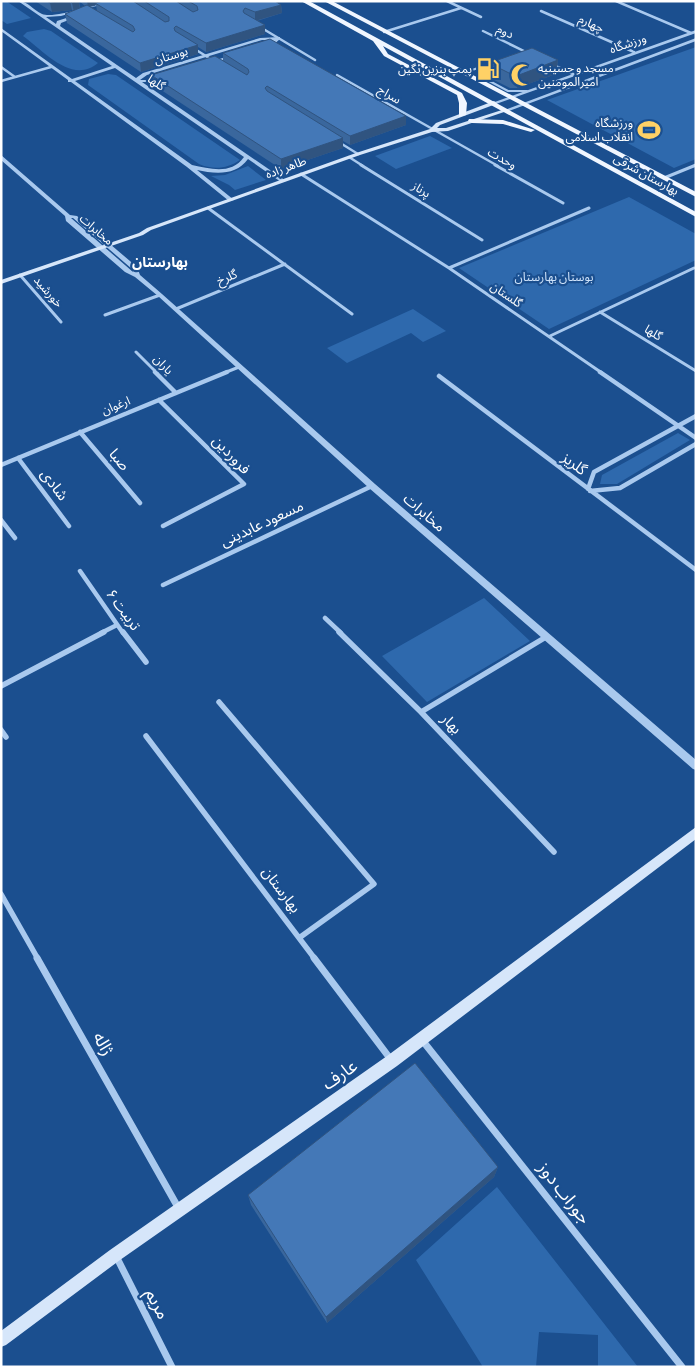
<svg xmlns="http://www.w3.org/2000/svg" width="697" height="1368" viewBox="0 0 697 1368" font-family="'Sofia Sans Condensed','Noto Sans Arabic',sans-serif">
<rect width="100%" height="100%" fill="#1b4f8f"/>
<!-- green -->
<path fill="#2e69ad" d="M1 1H6L31 18 7 24 1 20Z
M44 29 51 31 98 63C72 85 44 51 23 36L27 32Z
M696 47V159L674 168 547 100Z
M108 74 116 75 240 160C227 169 213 170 199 164L88 85 89 79Z
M430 136 452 148 396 169 375 156Z
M248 166 266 180 235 190 229 185 211 176 225 175Z
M629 197 696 234V260L549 329 459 268Z
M413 309 446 331 423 342 411 333 347 363 327 348Z
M678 433 690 440 617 484H600L602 475Z
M484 598 530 641 427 702 382 656Z
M497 1187 638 1367H598V1335L539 1332 536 1367H483L416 1260Z"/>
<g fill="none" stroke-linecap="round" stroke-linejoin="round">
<!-- service -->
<path stroke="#a9c9ee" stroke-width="2" d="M461 70H472L484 66 492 70
M492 72 482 77 508 91H527"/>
<!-- minor-far4 -->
<path stroke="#a9c9ee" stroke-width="2.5" d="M447 1 481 17
M616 1 691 33
M541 11 634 52
M260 27 315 60
M483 31 530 54
M384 32 461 8
M193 48 214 61
M551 64 573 74
M1 67 15 77
M337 75 498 166
M1 81 51 67
M337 141 358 154
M349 157 363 166
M694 166 696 165"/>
<!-- minor-far3 -->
<path stroke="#a9c9ee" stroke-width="3" d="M361 165 482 240
M495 165 563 203
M301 174 449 268 602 373
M664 178 696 165
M208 208 352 314
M449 268 589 208
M20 275 61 322
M176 309 285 264
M600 312 696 371
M105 315 160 295
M550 336 694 268
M136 352 157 373
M224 373 239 367"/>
<!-- minor-far2 -->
<path stroke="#a9c9ee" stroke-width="4.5" d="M155 372 176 393
M600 372 696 438
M439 376 696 570
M159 400 244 484 163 526
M80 432 140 503
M18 458 69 526
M1 465 227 372
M588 489 594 472 696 416
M590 491 620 488 696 444
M1 520 15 538
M80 571 123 633
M163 585 372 486
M325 618 341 633
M101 633 117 625"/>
<!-- minor-far1 -->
<path stroke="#a9c9ee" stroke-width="5.5" d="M123 632 146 662
M339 632 421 712 554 852
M1 686 104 632
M219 702 374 884 299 938
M421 712 546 637
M1 730 6 737
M146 736 315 959
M1 894 38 959"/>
<!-- minor -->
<path stroke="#a9c9ee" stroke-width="7" d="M37 958 179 1209
M314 958 392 1061
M422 1040 682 1367
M116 1256 172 1367"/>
<!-- tertiary -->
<path fill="#a9c9ee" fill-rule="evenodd" d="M18 1C28 1 33 10 42 14 54 19 93 5 106 1H114L61 16 46 17 56 24 57 21 79 14V16L61 23 60 26 136 78 143 73 260 38 280 37V39L272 46 153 82H142L286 181 281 182 248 159C236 176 215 174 197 170L234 200 229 201 187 167 71 82H68V80L1 31V28L72 79 112 66ZM262 40H273L268 44 151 80H140L147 75ZM115 68 244 157C231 175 211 169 192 165L75 81Z
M696 30V33L496 104 492 103Z
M696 38V41L509 111 505 110Z
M1 155 70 215 77 216 137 267 140 275 162 294 375 484 696 760V770L693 769 369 488 158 296 135 277 125 272 66 221 65 216 1 160ZM71 218H73L132 269 133 272Z"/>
<!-- secondary -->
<path fill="#d6e6fa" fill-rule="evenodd" d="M494 101 497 103 496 104 440 125 437 128H446L505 109 510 110 448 131 432 132 360 155 151 230 143 235 1 284V280L139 233 147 228 356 153 430 129 436 123Z
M696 827V839L397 1066 120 1260 6 1345 1 1347V1331L110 1250 387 1056Z"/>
<!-- primary -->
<path fill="#f0f6ff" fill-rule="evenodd" d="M301 1H309L696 212V217L383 46 388 54 462 93 467 103 466 115 459 117V103L457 95 384 56 373 41Z
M324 1H332L696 192V197Z
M469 119 503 120 535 130 531 132 503 124 472 123 468 121Z"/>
</g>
<!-- wall -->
<path fill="#3a679d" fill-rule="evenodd" d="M35 1H133L134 2V1H275L281 5 282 13 257 21 265 25V34L206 52 198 47V54L141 72 67 23 65 14 73 11 72 10 52 12ZM79 1 85 6 80 8ZM96 5 97 11 90 7 95 6Z
M223 53 406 125 350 145 343 141V148L281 169 152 84 151 75 223 61Z
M558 60 556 74 517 88H510L488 77 489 63Z
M498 1167 494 1177 327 1323 251 1205 248 1195Z"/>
<!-- shaded-wall -->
<path fill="#305480" d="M70 1 72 10 52 12 50 3Z
M77 1H79L80 10 74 12 72 3Z
M87 1H113L95 3 96 5 88 7Z
M281 5 282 13 255 21V12Z
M265 25V34L206 52V43Z
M198 45V54L141 72 140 63Z
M558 60 556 74 517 88 519 75Z
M406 116V125L350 145V136Z
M343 138V148L281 169V159Z
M498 1167 494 1177 327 1323 326 1317Z"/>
<!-- building -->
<path fill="#4478b7" stroke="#305480" d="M47 1H77L72 3 70 1 50 3Z
M104 1H133L165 22 169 21V17L144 1H176L193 12 198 10 197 6 188 1H275L281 5 255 12 245 8 243 11 244 13 265 25 206 43 176 26 174 28 175 31 198 45 140 63 65 14 87 5 133 32 135 30 133 26 95 3Z
M270 39 406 116 350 136 267 86 265 88 267 91 343 138 281 159 151 75 215 56 247 75 249 72 248 69 223 53Z
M532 48 558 60 519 75 511 74 489 63Z
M415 1063 498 1167 326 1317 248 1195Z"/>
<!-- icons -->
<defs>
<symbol id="fuel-bare" viewBox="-9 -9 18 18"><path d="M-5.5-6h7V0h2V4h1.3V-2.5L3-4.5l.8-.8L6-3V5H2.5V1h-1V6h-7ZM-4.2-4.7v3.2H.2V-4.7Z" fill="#ffd166" stroke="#1b4f8f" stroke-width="2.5" paint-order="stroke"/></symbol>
<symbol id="mosque-bare" viewBox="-9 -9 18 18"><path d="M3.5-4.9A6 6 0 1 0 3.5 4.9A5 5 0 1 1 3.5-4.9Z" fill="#ffd166" stroke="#1b4f8f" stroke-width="2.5" paint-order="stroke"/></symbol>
<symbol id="stadium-bare" viewBox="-9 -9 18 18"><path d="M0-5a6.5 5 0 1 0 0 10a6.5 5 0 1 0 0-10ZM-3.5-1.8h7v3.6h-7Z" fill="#ffd166" stroke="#1b4f8f" stroke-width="2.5" paint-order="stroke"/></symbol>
</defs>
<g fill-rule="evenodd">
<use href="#fuel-bare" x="472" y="53" width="32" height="32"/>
<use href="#mosque-bare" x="506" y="59" width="32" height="32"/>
<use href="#stadium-bare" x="633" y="114" width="32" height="32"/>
</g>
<g text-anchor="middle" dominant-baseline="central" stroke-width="4.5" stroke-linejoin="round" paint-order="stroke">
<!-- far-street labels -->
<g font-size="12" fill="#fff" stroke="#1b4f8f">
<text transform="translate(591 24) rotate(24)">چهارم</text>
<text transform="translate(505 32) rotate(26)">دوم</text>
<text transform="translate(628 44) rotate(-19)">ورزشگاه</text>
<text transform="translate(171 56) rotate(-17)">بوستان</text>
<text transform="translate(156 83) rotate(34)">گلها</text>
<text transform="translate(389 95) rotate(30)">سراج</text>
<text transform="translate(502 159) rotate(29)">وحدت</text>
<text transform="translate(286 168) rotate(-20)">طاهر زاده</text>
<text transform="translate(646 175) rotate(29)">بهارستان شرقی</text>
<text transform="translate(421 190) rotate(32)">پرناز</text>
<text transform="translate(96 230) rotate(41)">مخابرات</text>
<text transform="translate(227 278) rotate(-23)">گلرخ</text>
<text transform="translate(48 292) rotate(49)">خورشید</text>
<text transform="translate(506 295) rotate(34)">گلستان</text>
<text transform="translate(653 333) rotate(32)">گلها</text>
<text transform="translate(163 365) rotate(46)">یاران</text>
<text transform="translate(116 406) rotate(-22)">ارغوان</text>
</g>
<!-- far-poi labels -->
<g font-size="12" fill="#fff" stroke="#1b4f8f" text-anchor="end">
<text x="538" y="68" text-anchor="start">مسجد و حسینیه<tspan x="538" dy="14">امیرالمومنین</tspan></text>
<text x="472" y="69">پمپ بنزین نگین</text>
<text x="633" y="123">ورزشگاه<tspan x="633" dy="14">انقلاب اسلامی</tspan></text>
</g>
<!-- far-park labels -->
<g font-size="12" fill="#cfe3fa" stroke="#1b4f8f">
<text x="554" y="277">بوستان بهارستان</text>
</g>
<!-- far-neighbourhood labels -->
<g font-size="14" font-weight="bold" fill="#fff" stroke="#1b4f8f">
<text x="160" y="262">بهارستان</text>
</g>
<!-- street labels -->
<g font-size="15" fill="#fff" stroke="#1b4f8f">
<text transform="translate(231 455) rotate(46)">فروردین</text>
<text transform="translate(119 460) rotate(50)">صبا</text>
<text transform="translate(574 464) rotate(37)">گلریز</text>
<text transform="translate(54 485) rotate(53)">شادی</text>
<text transform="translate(424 513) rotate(41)">مخابرات</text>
<text transform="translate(262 524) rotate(-25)">مسعود عابدینی</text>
<text transform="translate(123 610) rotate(54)">تربیت ۶</text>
<text transform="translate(451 724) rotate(46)">بهار</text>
<text transform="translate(281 890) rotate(53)">بهارستان</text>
</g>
<!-- near-street labels -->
<g font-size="18" fill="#fff" stroke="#1b4f8f">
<text transform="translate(103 1044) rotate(61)">ژاله</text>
<text transform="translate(340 1075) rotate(-35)">عارف</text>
<text transform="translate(564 1193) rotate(52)">جوراب دوز</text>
<text transform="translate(157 1304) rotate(63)">مریم</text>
</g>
</g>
<!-- border -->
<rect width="697" height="1368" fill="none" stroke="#ffffff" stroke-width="5"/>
</svg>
